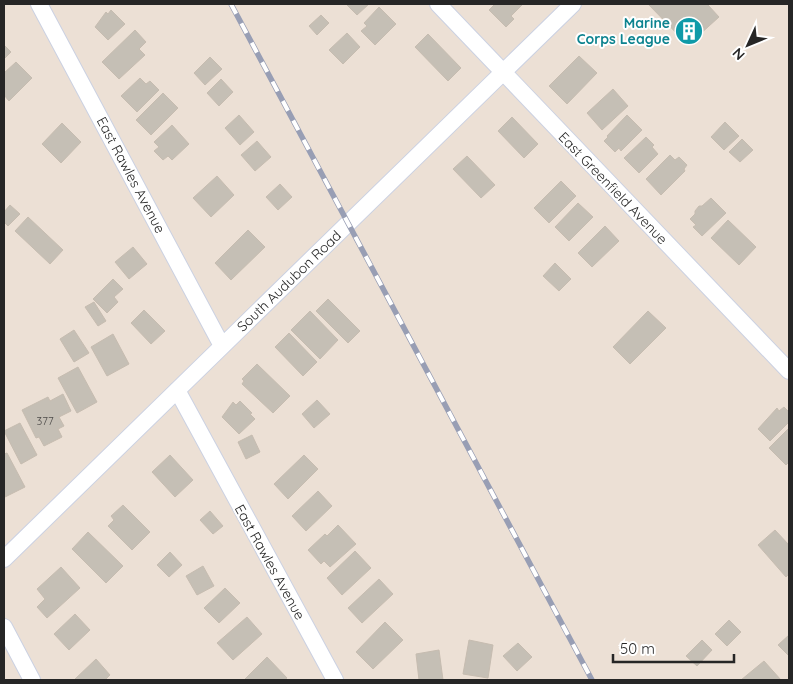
<svg xmlns="http://www.w3.org/2000/svg" width="793" height="684" viewBox="0 0 793 684" font-family="Quicksand,sans-serif">
<rect width="100%" height="100%" fill="#ece0d5"/>
<!-- building -->
<path fill="#c5bfb5" stroke="#c6bcb0" d="M346 4H369L357 15Z
M495 4H523L511 16 514 19 506 27 489 10Z
M648 4H710L708 5 719 17 688 45Z
M379 7 396 24 375 45 361 31 367 26 364 23Z
M111 10 125 24 108 40 95 27 106 12 108 14Z
M321 15 329 23 317 35 309 26Z
M135 30 146 42 139 49 145 55 119 79 102 62Z
M347 33 360 47 343 64 329 50Z
M428 34 461 68 448 81 415 47Z
M4 45 11 52 4 59Z
M579 56 597 73 567 104 549 86Z
M210 57 222 69 205 85 194 73Z
M16 62 32 78 9 101 4 95V73Z
M140 78 146 84 150 81 159 90 137 112 121 96Z
M221 79 233 92 219 106 207 93Z
M613 89 628 106 602 130 587 113Z
M163 93 178 108 151 135 136 120Z
M239 115 254 132 240 145 225 128Z
M627 115 642 130 621 151 619 148 615 152 604 141 608 137 607 136Z
M512 117 538 144 524 158 498 131Z
M725 122 739 136 724 150 711 137Z
M62 123 81 142 61 163 42 144Z
M172 125 189 144 172 160 168 156 163 160 154 151 159 147 154 142Z
M646 137 654 145 652 147 658 154 639 173 624 158Z
M742 139 753 150 740 162 729 152Z
M257 141 271 157 255 171 241 155Z
M670 155 675 160 679 157 687 165 684 169 685 171 661 195 646 179Z
M467 156 495 185 481 198 453 169Z
M217 176 234 195 211 217 193 198Z
M561 181 576 196 549 223 534 208Z
M280 184 292 197 278 210 266 197Z
M711 198 726 213 702 236 693 227 696 225 690 219 695 214V211L699 206H702Z
M578 203 593 217 569 241 555 227Z
M10 205 20 214 8 226 4 222V212Z
M28 217 63 250 50 264 15 231Z
M728 220 756 247 739 265 711 238Z
M605 226 619 241 592 267 578 253Z
M248 230 265 247 231 280 215 263Z
M133 247 147 264 129 279 115 262Z
M555 263 571 279 559 291 543 276Z
M113 279 123 289 114 297 118 302 107 313 93 299Z
M328 299 360 331 348 343 316 311Z
M94 302 106 321 98 326 85 307Z
M144 310 165 331 151 344 131 323Z
M310 311 338 340 320 359 291 330Z
M648 311 666 328 630 364 613 347Z
M74 330 89 353 74 362 60 339Z
M289 333 317 362 303 376 275 347Z
M113 334 129 364 107 376 91 347Z
M257 364 290 396 273 413 242 384 244 381 242 379Z
M78 367 97 402 77 413 58 378Z
M63 394 71 411 59 417 64 426 58 429 62 437 44 446 39 437 36 438 22 410 48 397 50 401Z
M317 400 330 414 314 428 302 414Z
M240 401 252 413 250 414 255 419 239 434 222 417 233 402 236 405Z
M784 407 789 412V422L770 441 758 429 777 408 779 411Z
M20 423 37 455 21 464 4 431Z
M789 428V462L786 465 769 448Z
M252 435 260 452 246 459 238 442Z
M7 453 25 487 5 497 4 454Z
M170 455 193 480 175 497 152 472Z
M304 455 318 469 288 499 274 484Z
M318 491 332 506 306 531 292 516Z
M123 505 150 532 132 550 108 526 114 520 111 516Z
M210 511 223 526 213 534 200 520Z
M338 525 356 544 330 567 324 561 321 564 308 550 325 534 327 536Z
M775 530 789 545V574L786 577 758 545Z
M88 532 123 566 106 583 72 549Z
M355 551 371 568 342 595 327 578Z
M170 552 182 565 169 577 157 565Z
M203 566 214 586 197 595 186 576Z
M61 567 80 588 47 618 37 607 45 599 37 589Z
M379 579 393 594 362 623 348 608Z
M225 588 240 603 219 623 204 608Z
M75 614 90 630 69 650 54 634Z
M247 617 262 634 233 660 217 643Z
M729 620 741 632 727 646 715 634Z
M385 622 403 640 373 669 356 652Z
M789 635V656L778 645Z
M469 640 493 645 488 678 463 674Z
M702 640 712 650 697 666 686 656Z
M518 643 532 657 517 671 503 656Z
M439 650 443 680H419L416 654Z
M267 657 287 678 284 680H247L245 679Z
M96 659 110 675 105 680H74Z
M764 661 781 680H741Z"/>
<g fill="none" stroke-linecap="round" stroke-linejoin="round">
<defs>
<path id="street" d="M39 4 222 346
M438 4 789 371
M177 390 335 680
M4 559 573 4
M4 627 32 680"/>
</defs>
<!-- street casing -->
<use href="#street" stroke="#cbd1e2" stroke-width="18"/>
<!-- street -->
<use href="#street" stroke="#fff" stroke-width="16"/>
<defs>
<path id="rail" d="M231 4 592 680"/>
</defs>
<!-- rail casing -->
<use href="#rail" stroke="#989eb4" stroke-width="5.5"/>
<!-- rail -->
<use href="#rail" stroke="#fff" stroke-width="4" stroke-dasharray="11" stroke-linecap="butt"/>
</g>
<!-- icons -->
<defs>
<symbol id="building-disc" viewBox="-11 -11 22 22"><circle r="9.5" fill="#0f9aa8" stroke="#fff"/><path d="M-4-6H4V6H1V3H-1V6H-4ZM-2.5-4.3h1.7v1.8h-1.7ZM.8-4.3h1.7v1.8H.8ZM-2.5-1h1.7V.8h-1.7ZM.8-1h1.7V.8H.8Z" fill="#fff"/></symbol>
</defs>
<g fill-rule="evenodd">
<use href="#building-disc" x="673" y="15" width="32" height="32"/>
</g>
<g text-anchor="middle" dominant-baseline="central" stroke-width="4" stroke-linejoin="round" paint-order="stroke">
<!-- number labels -->
<g font-size="11" fill="#4e4c4a">
<text x="45" y="421">377</text>
</g>
<!-- culture labels -->
<g font-size="14" font-weight="bold" fill="#0d838f" stroke="#fff" text-anchor="end">
<text x="670" y="23">Marine<tspan x="670" dy="16">Corps League</tspan></text>
</g>
<!-- street labels -->
<g font-size="14" fill="#262626" stroke="#fff">
<text transform="translate(131 175) rotate(62)">East Rawles Avenue</text>
<text transform="translate(613 188) rotate(46)">East Greenfield Avenue</text>
<text transform="translate(289 281) rotate(-44)">South Audubon Road</text>
<text transform="translate(270 562) rotate(61)">East Rawles Avenue</text>
</g>
</g>
<!-- border -->
<rect width="793" height="684" fill="none" stroke="#262626" stroke-width="10"/>
<!-- north arrow -->
<g transform="translate(748 45) rotate(226)" stroke="#ffffff" stroke-width="4" paint-order="stroke">
<path d="M0-4L9 19L0 12L-9 19Z" fill="#262626"/>
<text y="-8" font-size="14" font-weight="bold" text-anchor="middle" fill="#262626">N</text>
</g>
<!-- scale -->
<path d="M613 654v8h121v-8" fill="none" stroke="#262626" stroke-width="2.5"/>
<text x="620" y="654" font-size="15" fill="#262626" stroke="#ffffff" stroke-width="4" paint-order="stroke">50 m</text>
</svg>
